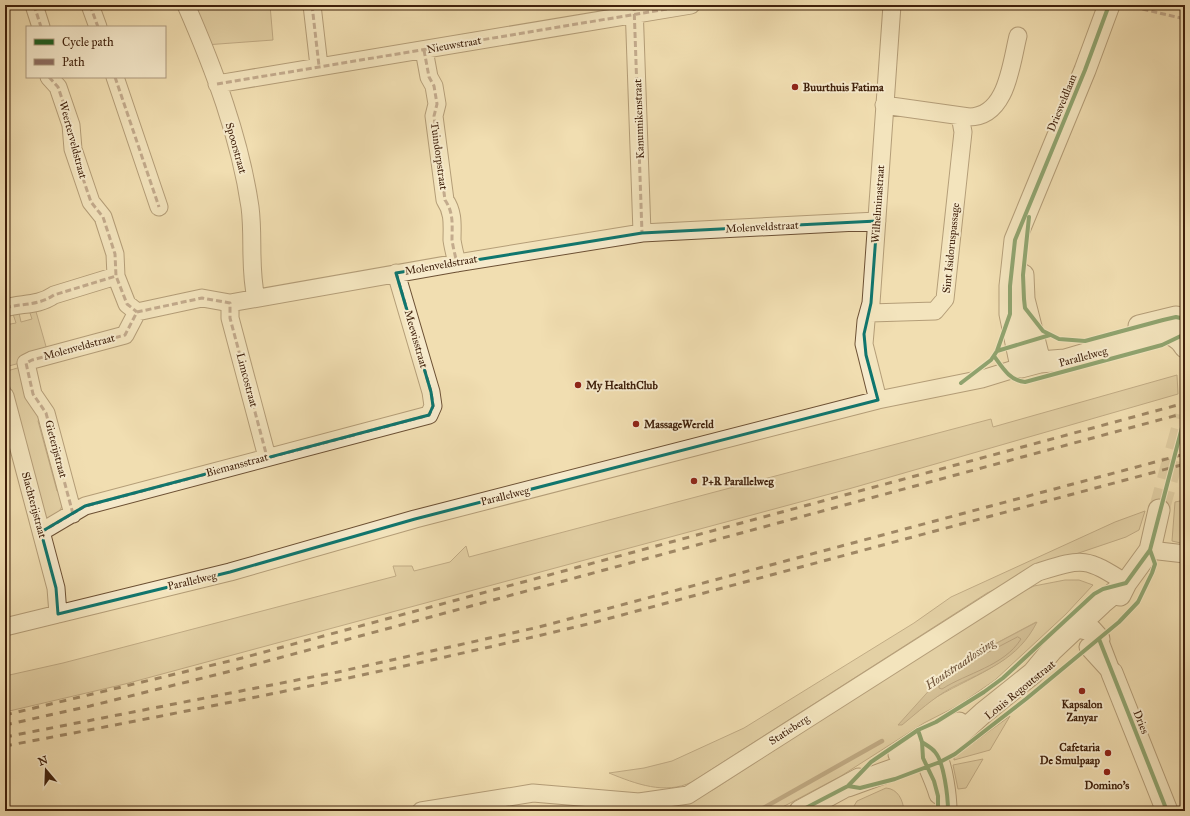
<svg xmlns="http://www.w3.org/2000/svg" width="1190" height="816" viewBox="0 0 1190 816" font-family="'IM FELL Great Primer',serif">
<rect width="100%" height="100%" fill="#f1deb1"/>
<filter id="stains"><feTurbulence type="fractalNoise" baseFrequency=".005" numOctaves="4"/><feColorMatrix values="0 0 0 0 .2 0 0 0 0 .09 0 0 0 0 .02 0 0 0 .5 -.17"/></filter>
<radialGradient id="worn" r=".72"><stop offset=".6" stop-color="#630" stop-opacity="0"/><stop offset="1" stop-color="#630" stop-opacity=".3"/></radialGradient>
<!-- green -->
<path fill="#d3be95" stroke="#896f50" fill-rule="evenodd" d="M188 5H270L273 40 205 45Z
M35 308 47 350 19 357 20 363 5 367V325L16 323 13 314 19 313 21 322 32 319 29 310Z
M21 367 41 416 38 421 57 491 62 494 64 502 57 516 46 521 11 390 5 375 7 371Z
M1177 375 1178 394 852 488 125 684 5 712V676L63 663 396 576 393 566H412L414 571 450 562 466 546 469 557 991 419 993 427Z
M1185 500V544L1172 541 1175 502Z
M1145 511 1139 530 1126 537 1061 559 987 593 692 782C665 795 636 784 609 773L644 768 672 761 744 728 914 623 951 597 1115 522Z
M1065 580H1079L1093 585 1066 614 995 680 959 705 924 723 841 776 775 811H642L692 801 716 788 1005 600 1034 586ZM1036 622C1016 665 968 677 930 701L961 662Z
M1010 716 990 750 954 760V757Z
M983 759 966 788 958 789 953 765Z
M886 788C898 789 903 800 904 811H851L857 801Z"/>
<!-- water -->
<path fill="#b49d79" stroke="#856b4d" d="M1037 622C1018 660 986 670 951 688 933 698 918 712 902 725H898L934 685 961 662Z"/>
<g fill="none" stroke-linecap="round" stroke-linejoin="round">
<!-- shore -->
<path stroke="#7a5e42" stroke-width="1" d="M1018 637 1021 639C1004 666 967 673 942 689L939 688V686L964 665Z"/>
<!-- stream -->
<path stroke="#856b4d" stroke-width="4.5" d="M758 811 882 741"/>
<!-- tertiary-tunnel -->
<path stroke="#cdb890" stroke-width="21" stroke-dasharray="21 10" stroke-linecap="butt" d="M1159 510 1185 416"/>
<defs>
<path id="minor" d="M34 5 41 27
M90 5 98 27
M186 5C214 69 240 138 250 207 254 237 249 268 256 298
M312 5 319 66
M634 5 642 233
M424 50 429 77 434 86 437 104 434 116 445 200C454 213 452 226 452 240 453 247 455 255 457 263
M49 77 58 87 71 125 73 149 91 202 103 217 115 254 116 276 127 304 137 312
M115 77 159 207
M217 84 691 5
M884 105 969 117C1007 117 1011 64 1018 36
M230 303V318L267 457
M5 308C22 303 38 306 54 295L116 276
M870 313 935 311 945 299 963 132 960 116
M5 396 56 588 58 614
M878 400 864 344 866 321 871 303 892 5
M73 514 46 413 33 394 26 363 32 360 125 335 137 312 202 298 230 303 457 263 642 233 877 221
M41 532 85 506 429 415 433 406 431 392 396 273
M1150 550 1185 554
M5 627 230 572 415 519 878 400 982 379 1021 367
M1099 639 1112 673
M1088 647 1109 670
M922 744C923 763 933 777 938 795
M925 744C928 747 933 749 936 752 944 763 948 797 948 811
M421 811 533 793 639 802 688 795 1038 572C1084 558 1085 557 1126 583"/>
<path id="tertiary" d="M1109 5 1085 70 1015 240 1010 286V314L1021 367 1040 362 1065 360 1157 333C1170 333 1178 336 1185 347
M1023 275 1024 299 1040 362
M1139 326 1176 317 1185 319
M1120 595 1126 583 1150 550 1159 510
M1078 627 1091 630 1099 639
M1112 673 1167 811
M899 754 959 723
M848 786 906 765 936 752 951 742 983 713 1033 673 1052 650 1102 603 1126 583
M800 811 859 779"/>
</defs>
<!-- minor casing -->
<use href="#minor" stroke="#6c5034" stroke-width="19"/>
<!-- tertiary casing -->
<use href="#tertiary" stroke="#6c5034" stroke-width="23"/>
<!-- minor -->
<use href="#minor" stroke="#f6eacc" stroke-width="17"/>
<!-- tertiary -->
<use href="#tertiary" stroke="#f6eacc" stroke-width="21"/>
<!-- rail -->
<path stroke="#3f200b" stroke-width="3" stroke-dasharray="7 7" stroke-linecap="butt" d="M5 715 242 658 1185 403
M5 725 90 706 227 672 1185 413
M5 737 338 672 539 627 1185 454
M5 746C201 709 397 670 592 623L1185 464"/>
<!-- quiet -->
<path stroke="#8d6e63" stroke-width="3" stroke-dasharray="6 3" stroke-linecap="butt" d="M34 5 41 27
M90 5 98 27
M312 5 319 66
M634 5 642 233
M1125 5 1185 19
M424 50 429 77 434 86 437 104 434 116 445 200C454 213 452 226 452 240 453 247 455 255 457 263
M49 77 58 87 71 125 73 149 91 202 103 217 115 254 116 276 127 304 137 312
M115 77 159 207
M217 84 691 5
M5 308C22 303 38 306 54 295L116 276
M73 514 46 413 33 394 26 363 32 360 125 335 137 312 202 298 230 303V318L267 457
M41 532 85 506 429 415 433 406 431 392 396 273"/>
<defs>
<path id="cycleway" d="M1029 217 1023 275 1024 299 1025 308 1043 331 1059 339 1085 341 1163 320 1176 317 1185 319
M997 351 1050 335
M994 356C1002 367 1010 381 1025 382L1162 345 1185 334
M961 383 991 360 997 351 1010 314V286L1015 240 1085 70 1109 5
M1099 639 1167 811
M918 730 922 742 923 758 934 781 938 796V811
M922 742C926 745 932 748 935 752 944 762 948 797 948 811
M848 786 860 788 895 779 940 762 955 754 1026 699 1119 622 1138 602 1152 573 1155 564 1150 550
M800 811 848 786 871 762 918 730 936 722 984 692 1003 678 1094 594 1103 589 1126 583 1150 550 1185 416"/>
</defs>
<!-- cycleway casing -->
<use href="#cycleway" stroke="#f6eacc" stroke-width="6"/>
<!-- cycleway -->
<use href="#cycleway" stroke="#1b5e20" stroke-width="4"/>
</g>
<!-- marked area -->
<path d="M0 0H1190V816H0ZM877 221 871 303 864 334 866 355 878 400 415 519 230 572 58 614 56 588 41 532 85 506 429 415 433 406 431 392 396 273 642 233Z" fill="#f1deb1" fill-opacity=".55" fill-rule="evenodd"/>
<path fill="none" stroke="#0f766e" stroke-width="3" stroke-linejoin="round" d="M877 221 871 303 864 334 866 355 878 400 415 519 230 572 58 614 56 588 41 532 85 506 429 415 433 406 431 392 396 273 642 233Z"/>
<!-- markers -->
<g fill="#8f2418" stroke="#f6eacc" stroke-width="1.5">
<circle cx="795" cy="87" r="4"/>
<circle cx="578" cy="385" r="4"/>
<circle cx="636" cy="424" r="4"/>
<circle cx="694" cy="481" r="4"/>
<circle cx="1082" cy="691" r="4"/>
<circle cx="1108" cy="753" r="4"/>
<circle cx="1107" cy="772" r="4"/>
</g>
<g text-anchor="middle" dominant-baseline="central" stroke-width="4" stroke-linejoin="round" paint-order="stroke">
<!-- street labels -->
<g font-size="11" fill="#3f200b" stroke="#f6eacc">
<text transform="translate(454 45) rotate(-10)">Nieuwstraat</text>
<text transform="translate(1062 103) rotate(-68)">Driesveldlaan</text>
<text transform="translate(639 119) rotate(-92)">Kanunnikenstraat</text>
<text transform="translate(73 140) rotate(75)">Weerterveldstraat</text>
<text transform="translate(236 148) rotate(74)">Spoorstraat</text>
<text transform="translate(439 156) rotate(82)">Tuindorpstraat</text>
<text transform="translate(878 204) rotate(-86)">Wilhelminastraat</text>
<text transform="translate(762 227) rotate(-3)">Molenveldstraat</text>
<text transform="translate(951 248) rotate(-84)">Sint Isidoruspassage</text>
<text transform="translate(441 265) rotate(-10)">Molenveldstraat</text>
<text transform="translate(416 339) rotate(74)">Meewisstraat</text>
<text transform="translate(79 347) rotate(-15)">Molenveldstraat</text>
<text transform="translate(1083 357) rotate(-15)">Parallelweg</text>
<text transform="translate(247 380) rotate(75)">Limcostraat</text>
<text transform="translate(56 449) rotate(75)">Gieterijstraat</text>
<text transform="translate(237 465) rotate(-15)">Biemansstraat</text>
<text transform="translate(505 496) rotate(-14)">Parallelweg</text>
<text transform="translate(34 505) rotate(75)">Slachterijstraat</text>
<text transform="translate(192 581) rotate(-13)">Parallelweg</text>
<text transform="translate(1020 690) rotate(-39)">Louis Regoutstraat</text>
<text transform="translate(1141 722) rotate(68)">Dries</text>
<text transform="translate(789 730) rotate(-33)">Statieberg</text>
</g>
<!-- poi labels -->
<g font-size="11" font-weight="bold" fill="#3f200b" stroke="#f6eacc" text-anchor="start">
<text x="803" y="87">Buurthuis Fatima</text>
<text x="586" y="385">My HealthClub</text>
<text x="644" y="424">MassageWereld</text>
<text x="702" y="481">P+R Parallelweg</text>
<text x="1082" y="704" text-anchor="middle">Kapsalon<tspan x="1082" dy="13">Zanyar</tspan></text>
<text x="1100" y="747" text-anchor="end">Cafetaria<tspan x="1100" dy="13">De Smulpaap</tspan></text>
<text x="1107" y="785" text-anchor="middle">Domino's</text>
</g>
<!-- water labels -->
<g font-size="12" font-style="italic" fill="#684c32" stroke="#f6eacc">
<text transform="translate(960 664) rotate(-34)">Houtstraatlossing</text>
</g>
</g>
<!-- margin -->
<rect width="1190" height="816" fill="none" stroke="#f1deb1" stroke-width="20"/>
<rect x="6" y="6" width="1178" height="804" fill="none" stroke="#3f200b" stroke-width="2"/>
<rect x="10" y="10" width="1170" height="796" fill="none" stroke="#3f200b"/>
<!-- legend -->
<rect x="26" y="26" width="140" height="52" fill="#f6eacc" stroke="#ad997f"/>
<rect x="34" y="39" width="20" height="6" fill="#1b5e20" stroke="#ad997f"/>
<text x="62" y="46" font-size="12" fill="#3f200b">Cycle path</text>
<rect x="34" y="59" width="20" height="6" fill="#8d6e63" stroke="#ad997f"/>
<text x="62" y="66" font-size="12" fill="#3f200b">Path</text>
<!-- north arrow -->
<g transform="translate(46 770) rotate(341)" stroke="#f6eacc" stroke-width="3" paint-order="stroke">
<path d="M0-3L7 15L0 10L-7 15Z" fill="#3f200b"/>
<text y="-6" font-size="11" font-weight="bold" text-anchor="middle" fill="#3f200b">N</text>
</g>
<rect width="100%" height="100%" filter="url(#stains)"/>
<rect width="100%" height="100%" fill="url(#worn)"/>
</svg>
